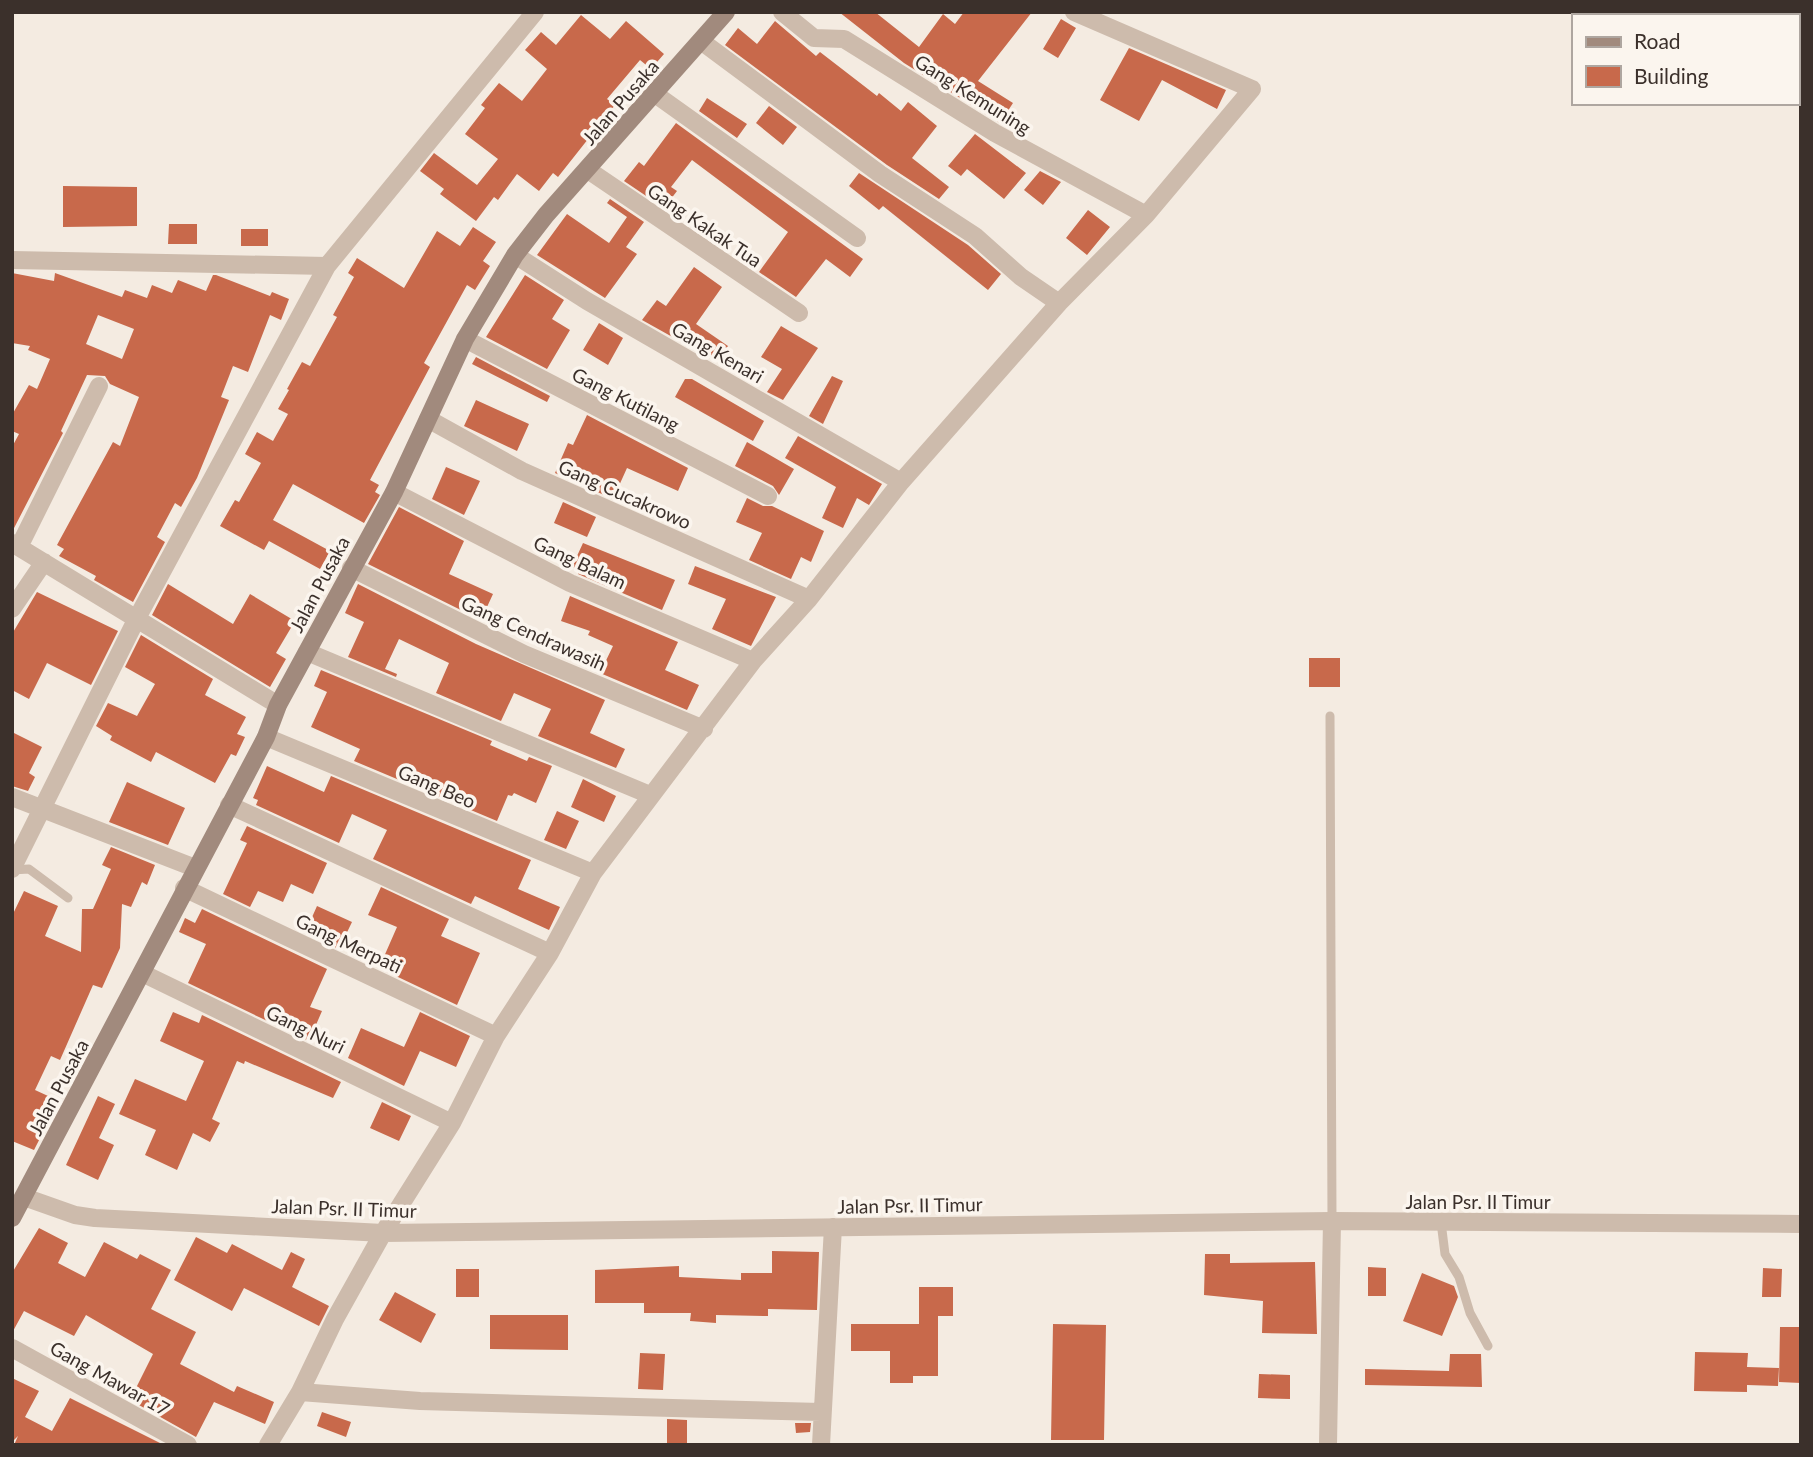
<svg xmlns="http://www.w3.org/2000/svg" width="1813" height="1457" viewBox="0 0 1813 1457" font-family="Lato,sans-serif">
<rect width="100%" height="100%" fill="#f4ebe1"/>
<!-- building -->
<path fill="#c8694b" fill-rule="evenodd" d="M839 12H875L919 47 943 14 955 24 964 12H1032L978 81 1013 103 1000 123 904 63Z
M581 15 610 39 626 21 664 54 651 69 640 60 607 99 615 105 558 177 553 173 539 191 517 174 498 200 494 197 476 221 440 194 444 189 420 171 434 153 477 185 498 159 465 134 485 108 481 105 499 83 522 101 547 69 525 50 541 32 556 45Z
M1061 19 1076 28 1058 58 1043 49Z
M775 21 816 56 820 52 877 96 879 93 901 111 908 102 937 126 912 158 949 187 939 199 887 165 725 45 738 28 757 44Z
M1129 48 1226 90 1217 109 1162 80 1139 121 1100 100Z
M707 98 747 124 737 138 699 111Z
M769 106 797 127 783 145 756 123Z
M676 123 863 259 850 277 826 259 796 297 759 272 788 232 692 160 671 187 677 191 664 208 624 181 639 162 644 166Z
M975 134 1026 173 1004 199 967 169 961 176 948 166Z
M1040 171 1061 182 1043 205 1024 190Z
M859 173 968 245 1001 274 988 290 883 206 879 210 849 186Z
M63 186 137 187V226L63 227Z
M610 199 644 222 626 247 637 254 605 298 537 255 567 214 609 243 627 217 607 203Z
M1088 210 1110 227 1087 255 1066 238Z
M169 224H197V244H168Z
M473 227 496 242 483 261 490 266 475 290 467 285 424 363 430 367 370 480 379 485 375 492 380 495 364 523 293 484 273 520 330 551 320 569 269 541 264 550 220 526 235 500 239 502 261 463 245 454 257 432 273 441 288 414 278 409 289 390 287 389 302 362 310 366 337 317 333 315 354 277 348 273 357 258 404 288 437 231 460 246Z
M241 229H268V246H241Z
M694 267 722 287 696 324 728 346 718 360 688 339 685 344 642 320 657 300 666 306Z
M12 273 54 281 55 273 122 297 125 290 147 298 152 285 172 293 178 280 206 291 213 275H216L270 296 272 292 289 299 281 320 270 315 248 372 233 366 221 397 229 400 197 478 181 507 175 503 157 537 165 542 133 602 94 580 96 576 59 556 64 549 57 545 113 442 120 446 139 397 110 384 105 376 87 375 61 431 63 433 12 532V447L19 434 12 431V415L29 385 37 389 50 359 28 350 30 346 12 343ZM98 315 134 329 122 359 86 344Z
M525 275 564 300 552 319 570 330 547 369 486 337Z
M599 323 623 338 608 365 583 350Z
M781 326 818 348 783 400 767 392 782 369 761 357Z
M476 357 550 396 547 402 472 364Z
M832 376 843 381 823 424 809 416Z
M685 379H692L764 421 753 441 675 397Z
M476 400 529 424 517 451 464 426Z
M587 415 688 468 678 491 627 468 613 499 555 473 568 443 573 445Z
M798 436 882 484 869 505 857 498 843 528 822 518 836 487 785 458Z
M747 442 794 469 779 495 773 486 735 466Z
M446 467 480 481 464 515 432 499Z
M747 498 763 506H772L824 531 811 562 801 557 791 579 749 560 762 533 736 522Z
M563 502 596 517 587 537 554 523Z
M399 507 464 541 449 574 493 594 481 620 368 564Z
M583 543 675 580 662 610 578 574 580 570 572 567Z
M695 566 776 597 751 646 712 629 726 599 688 584Z
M168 584 233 624 250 594 295 621 276 653 286 659 270 687 152 615Z
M358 584 476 644 605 700 590 733 625 749 616 768 538 736 551 709 514 693 501 721 436 693 449 663 399 639 385 669 397 674 396 677 348 657 364 622 345 613Z
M37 592 118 631 91 685 47 663 29 699 12 690V634Z
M570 596 678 642 665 670 699 685 687 710 600 673 613 646 588 635 590 631 561 621Z
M141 635 213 679 205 695 246 717 237 734 245 737 236 756 231 754 215 783 156 752 151 762 110 740 112 736 96 726 108 703 137 716 155 684 125 667Z
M1309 658H1340V687H1309Z
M321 670 492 741 490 745 527 761 529 757 552 766 536 803 514 793 512 796 508 795 497 821 354 761 360 749 311 727 327 692 314 686Z
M12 732 42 747 29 773 35 777 28 791 12 786Z
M267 766 324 792 331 776 531 860 518 889 560 907 549 930 475 896 471 904 373 859 387 830 352 814 339 843 256 805 258 800 253 798Z
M583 779 616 796 604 822 571 807Z
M127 782 185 808 168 845 109 822Z
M557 811 579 821 566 849 544 840Z
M247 826 327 863 313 894 291 884 283 902 258 891 250 907 223 894 247 843 240 840Z
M111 847 155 865 147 885 142 882 131 907 122 904 120 948 102 988 93 985 60 1060 51 1056 35 1090 59 1101 34 1150 12 1141V916L24 891 58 906 45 936 81 952 82 909H93L111 869 102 865Z
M381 887 449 919 441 936 480 953 457 1005 379 968 397 927 368 915Z
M317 906 352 922 339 949 305 933Z
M202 909 327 969 310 1007 322 1011 309 1041 188 983 206 944 179 932 185 918 195 923Z
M173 1012 199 1023 202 1015 341 1082 333 1098 245 1061 244 1064 237 1061 212 1119 220 1123 210 1142 193 1133 177 1170 145 1155 156 1130 119 1114 135 1079 186 1101 204 1061 160 1041Z
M420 1012 470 1036 456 1067 420 1051 404 1086 348 1058 361 1028 404 1047Z
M98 1096 115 1104 99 1138 114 1145 98 1180 66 1165Z
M382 1102 411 1116 399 1141 370 1128Z
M39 1228 68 1243 58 1263 85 1277 104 1242 137 1259 140 1254 171 1270 151 1309 196 1332 180 1364 234 1392 237 1386 274 1402 265 1424 214 1402 196 1437 130 1400 153 1354 86 1315 74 1336 24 1311 12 1333V1273Z
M196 1237 227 1253 232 1244 282 1270 291 1252 305 1259 292 1287 329 1306 319 1326 244 1288 232 1311 174 1280Z
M772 1251 819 1252 817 1310 768 1309V1316L716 1315V1323L690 1321 691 1313H644V1303H595V1270L679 1266V1277L741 1280V1273H772Z
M1205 1254H1230V1263L1315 1262 1317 1334 1262 1333 1263 1301 1204 1295Z
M1368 1267 1386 1268V1296H1368Z
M1763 1268 1782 1269 1781 1297H1762Z
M456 1269H479V1297H456Z
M1422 1273 1454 1286 1458 1297 1442 1336 1403 1321Z
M919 1287H953V1316H938V1376H913V1383H890V1351H851V1324H919Z
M395 1292 436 1314 421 1343 379 1320Z
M490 1315H568V1350L490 1349Z
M1053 1324 1106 1325 1104 1440H1051Z
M1780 1327H1801V1383L1779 1382Z
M1695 1352 1748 1353 1747 1367 1779 1368 1778 1386 1747 1385V1392L1694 1391Z
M640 1353 665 1354 663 1390 638 1389Z
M1450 1354H1481L1482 1387 1365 1385V1369L1449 1371Z
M1259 1374 1290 1375V1399L1258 1398Z
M12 1378 39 1391 25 1417 52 1431 70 1398 164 1445H14L18 1436 12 1442Z
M322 1412 351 1422 346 1437 317 1426Z
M667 1419 687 1420V1445H667Z
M795 1423H811L810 1432 796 1433Z"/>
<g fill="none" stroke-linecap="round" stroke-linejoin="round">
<!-- lane -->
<path stroke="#cdbbac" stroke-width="9" d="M1330 716 1332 1221
M12 870 29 869 68 898
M1441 1222 1445 1254 1459 1277 1470 1313 1488 1346"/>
<!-- street -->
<path stroke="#cdbbac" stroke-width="18" d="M782 12 814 38 844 39 995 133 1146 215
M701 41 880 174 975 236 1021 277 1059 303
M655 94 857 238
M588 170 799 313
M515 255 587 301 901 482
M12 260 327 266 535 12
M465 339 768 496
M428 419 522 471 809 599
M394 492 570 583 753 661
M12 543 278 705
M19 547 99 386
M351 568 524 654 704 729
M12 609 44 562
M307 652 650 795
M266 737 593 873
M12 797 195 868
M229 805 550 953
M12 869 136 620 327 266
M184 888 496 1036
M142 973 452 1123
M24 1197 75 1215 95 1218 383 1233 1332 1221 1801 1224
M12 1348 188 1445
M300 1392 420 1401 821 1412
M268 1445 300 1392 335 1319 383 1233 452 1123 496 1036 550 953 593 873 753 661 809 599 901 482 1059 303 1146 215 1252 89 1074 12
M821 1445 833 1227
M1328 1445 1332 1221"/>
<!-- secondary -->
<path stroke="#a18a7d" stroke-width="18" d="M12 1218 266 737 278 705 394 492 465 339 515 255 546 215 726 12"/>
</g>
<g text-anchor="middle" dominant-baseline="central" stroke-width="7" stroke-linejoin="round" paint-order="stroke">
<!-- street labels -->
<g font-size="19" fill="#3b302b" stroke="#fbf5ee">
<text transform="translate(973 94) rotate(32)">Gang Kemuning</text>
<text transform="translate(620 102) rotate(-49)">Jalan Pusaka</text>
<text transform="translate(705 225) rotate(34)">Gang Kakak Tua</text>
<text transform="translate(718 352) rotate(30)">Gang Kenari</text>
<text transform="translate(626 399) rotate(27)">Gang Kutilang</text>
<text transform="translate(625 494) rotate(24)">Gang Cucakrowo</text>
<text transform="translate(580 562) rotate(25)">Gang Balam</text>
<text transform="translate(319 584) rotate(-62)">Jalan Pusaka</text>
<text transform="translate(534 633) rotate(24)">Gang Cendrawasih</text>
<text transform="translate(437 786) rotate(23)">Gang Beo</text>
<text transform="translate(349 943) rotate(25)">Gang Merpati</text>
<text transform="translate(306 1029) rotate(26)">Gang Nuri</text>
<text transform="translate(58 1087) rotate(-62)">Jalan Pusaka</text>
<text x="1478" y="1201">Jalan Psr. II Timur</text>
<text transform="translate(910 1205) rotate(-1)">Jalan Psr. II Timur</text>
<text transform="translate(344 1208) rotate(2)">Jalan Psr. II Timur</text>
<text transform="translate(110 1378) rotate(29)">Gang Mawar 17</text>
</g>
</g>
<!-- border -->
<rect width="1813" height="1457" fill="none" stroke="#3b302b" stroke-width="28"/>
<!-- legend -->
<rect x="1572" y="14" width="228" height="91" fill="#fbf5ee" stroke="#aea6a0" stroke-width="2"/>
<rect x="1586" y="37" width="35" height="10" fill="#a18a7d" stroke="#aea6a0" stroke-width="2"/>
<text x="1634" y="49" font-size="21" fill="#3b302b">Road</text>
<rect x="1586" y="66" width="35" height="21" fill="#c8694b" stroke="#aea6a0" stroke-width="2"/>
<text x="1634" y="84" font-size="21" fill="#3b302b">Building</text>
</svg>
